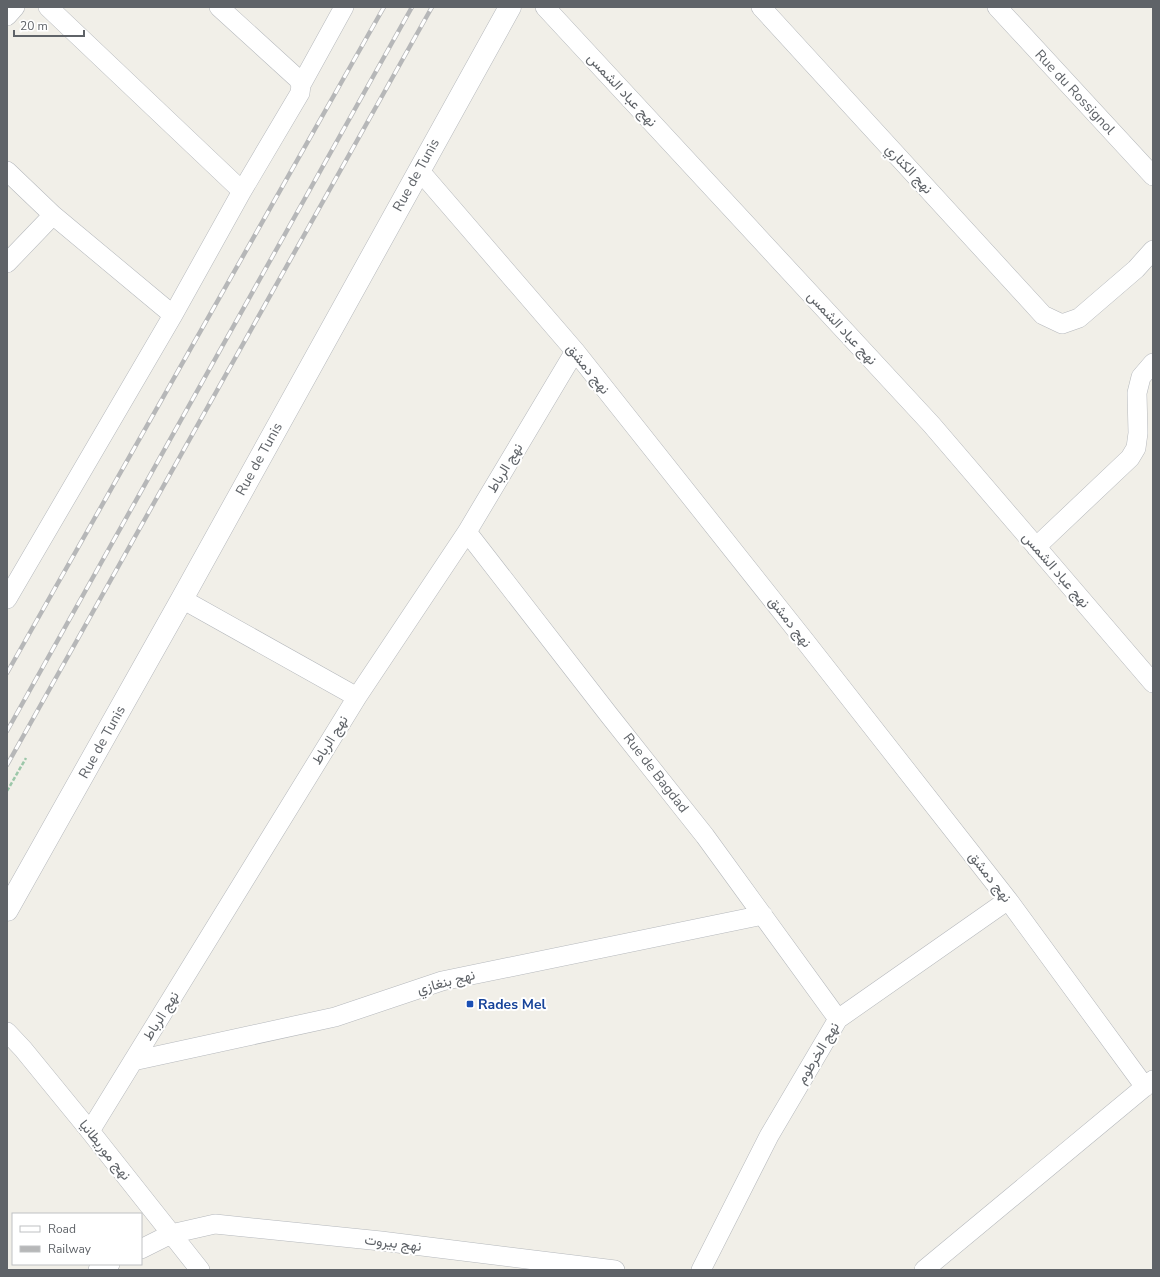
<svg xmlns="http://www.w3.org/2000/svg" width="1160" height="1277" viewBox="0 0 1160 1277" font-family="'Nunito Sans',Vazirmatn,sans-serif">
<rect width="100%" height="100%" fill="#f1efe8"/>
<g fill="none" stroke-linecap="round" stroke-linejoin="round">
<defs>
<path id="minor" d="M48 7 242 191
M545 7 931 424 1153 683
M761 7 1043 315 1062 324 1079 318 1136 269 1153 250
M997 7 1153 176
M7 16 15 7
M301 85 344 7
M419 170 575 351 805 641 1008 900 1145 1087
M7 171 53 215 173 315
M7 263 53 215
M467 532 609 715 705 836 838 1019
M1036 547 1130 458 1136 448 1138 433 1137 393 1141 377 1153 363
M7 599 173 315 242 191 300 93 301 85 298 79 219 7
M182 599 357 697
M7 1032 23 1049 90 1131 200 1270
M133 1061 335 1017 442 981 763 915
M90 1131 357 697 467 532 575 351
M141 1249 171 1234 215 1224 381 1241 615 1270
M98 1270 110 1264
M701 1270 769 1136 838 1019 1008 900
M924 1270 1153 1080"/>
<path id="tertiary" d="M7 910 182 599 510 7"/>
</defs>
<!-- minor casing -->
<use href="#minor" stroke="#b5b8bc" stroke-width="20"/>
<!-- tertiary casing -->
<use href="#tertiary" stroke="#b5b8bc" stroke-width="23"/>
<!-- path -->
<path stroke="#9cc7a9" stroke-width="2.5" stroke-dasharray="4 2" stroke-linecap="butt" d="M7 791 26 758"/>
<!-- minor -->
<use href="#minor" stroke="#fff" stroke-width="19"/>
<!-- tertiary -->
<use href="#tertiary" stroke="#fff" stroke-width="22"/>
<defs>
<path id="rail" d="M7 673 384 7
M7 731 412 7
M7 765 432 7"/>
</defs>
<!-- rail casing -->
<use href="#rail" stroke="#b6b7b8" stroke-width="4.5"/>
<!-- rail -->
<use href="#rail" stroke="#fff" stroke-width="3" stroke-dasharray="9" stroke-linecap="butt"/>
</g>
<!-- markers -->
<rect fill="#1a4fb4" stroke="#fff" stroke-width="1.5" x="466" y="1000" width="8" height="8" rx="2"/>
<g text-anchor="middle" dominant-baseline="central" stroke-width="4" stroke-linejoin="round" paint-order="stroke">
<!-- street labels -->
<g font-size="14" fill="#5f6368" stroke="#fff">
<text transform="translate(622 90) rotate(47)">نهج عباد الشمس</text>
<text transform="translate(1075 92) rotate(47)">Rue du Rossignol</text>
<text transform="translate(909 169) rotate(47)">نهج الكناري</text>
<text transform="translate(416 175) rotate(-61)">Rue de Tunis</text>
<text transform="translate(842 328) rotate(47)">نهج عباد الشمس</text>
<text transform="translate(588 369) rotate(51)">نهج دمشق</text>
<text transform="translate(259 459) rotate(-61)">Rue de Tunis</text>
<text transform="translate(505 468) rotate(-59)">نهج الرباط</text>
<text transform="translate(1056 570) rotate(49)">نهج عباد الشمس</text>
<text transform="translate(790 622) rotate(52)">نهج دمشق</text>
<text transform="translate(330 740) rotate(-58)">نهج الرباط</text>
<text transform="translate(102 742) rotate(-61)">Rue de Tunis</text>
<text transform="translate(656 773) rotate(52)">Rue de Bagdad</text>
<text transform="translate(990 877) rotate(52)">نهج دمشق</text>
<text transform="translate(446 982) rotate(-15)">نهج بنغازي</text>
<text transform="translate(161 1016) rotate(-58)">نهج الرباط</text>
<text transform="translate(818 1053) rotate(-59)">نهج الخرطوم</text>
<text transform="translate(105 1150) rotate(51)">نهج موريطانيا</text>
<text transform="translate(393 1243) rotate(7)">نهج بيروت</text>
</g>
<!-- transit labels -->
<g font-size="14" font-weight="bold" fill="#164399" stroke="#fff" text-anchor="start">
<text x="478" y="1004">Rades Mel</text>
</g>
</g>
<!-- border -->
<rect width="1160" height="1277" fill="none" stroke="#5f6368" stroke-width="16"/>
<!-- legend -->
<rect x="12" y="1213" width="130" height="52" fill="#ffffff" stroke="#bfc1c3"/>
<rect x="20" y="1226" width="20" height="6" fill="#ffffff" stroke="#bfc1c3"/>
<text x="48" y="1233" font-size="12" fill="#5f6368">Road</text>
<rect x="20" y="1246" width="20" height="6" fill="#b6b7b8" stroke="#bfc1c3"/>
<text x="48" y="1253" font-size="12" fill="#5f6368">Railway</text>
<!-- scale -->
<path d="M14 30v6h70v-6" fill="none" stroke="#5f6368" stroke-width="2"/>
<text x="20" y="30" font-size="12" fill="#5f6368" stroke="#ffffff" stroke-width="3" paint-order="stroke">20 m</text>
</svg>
